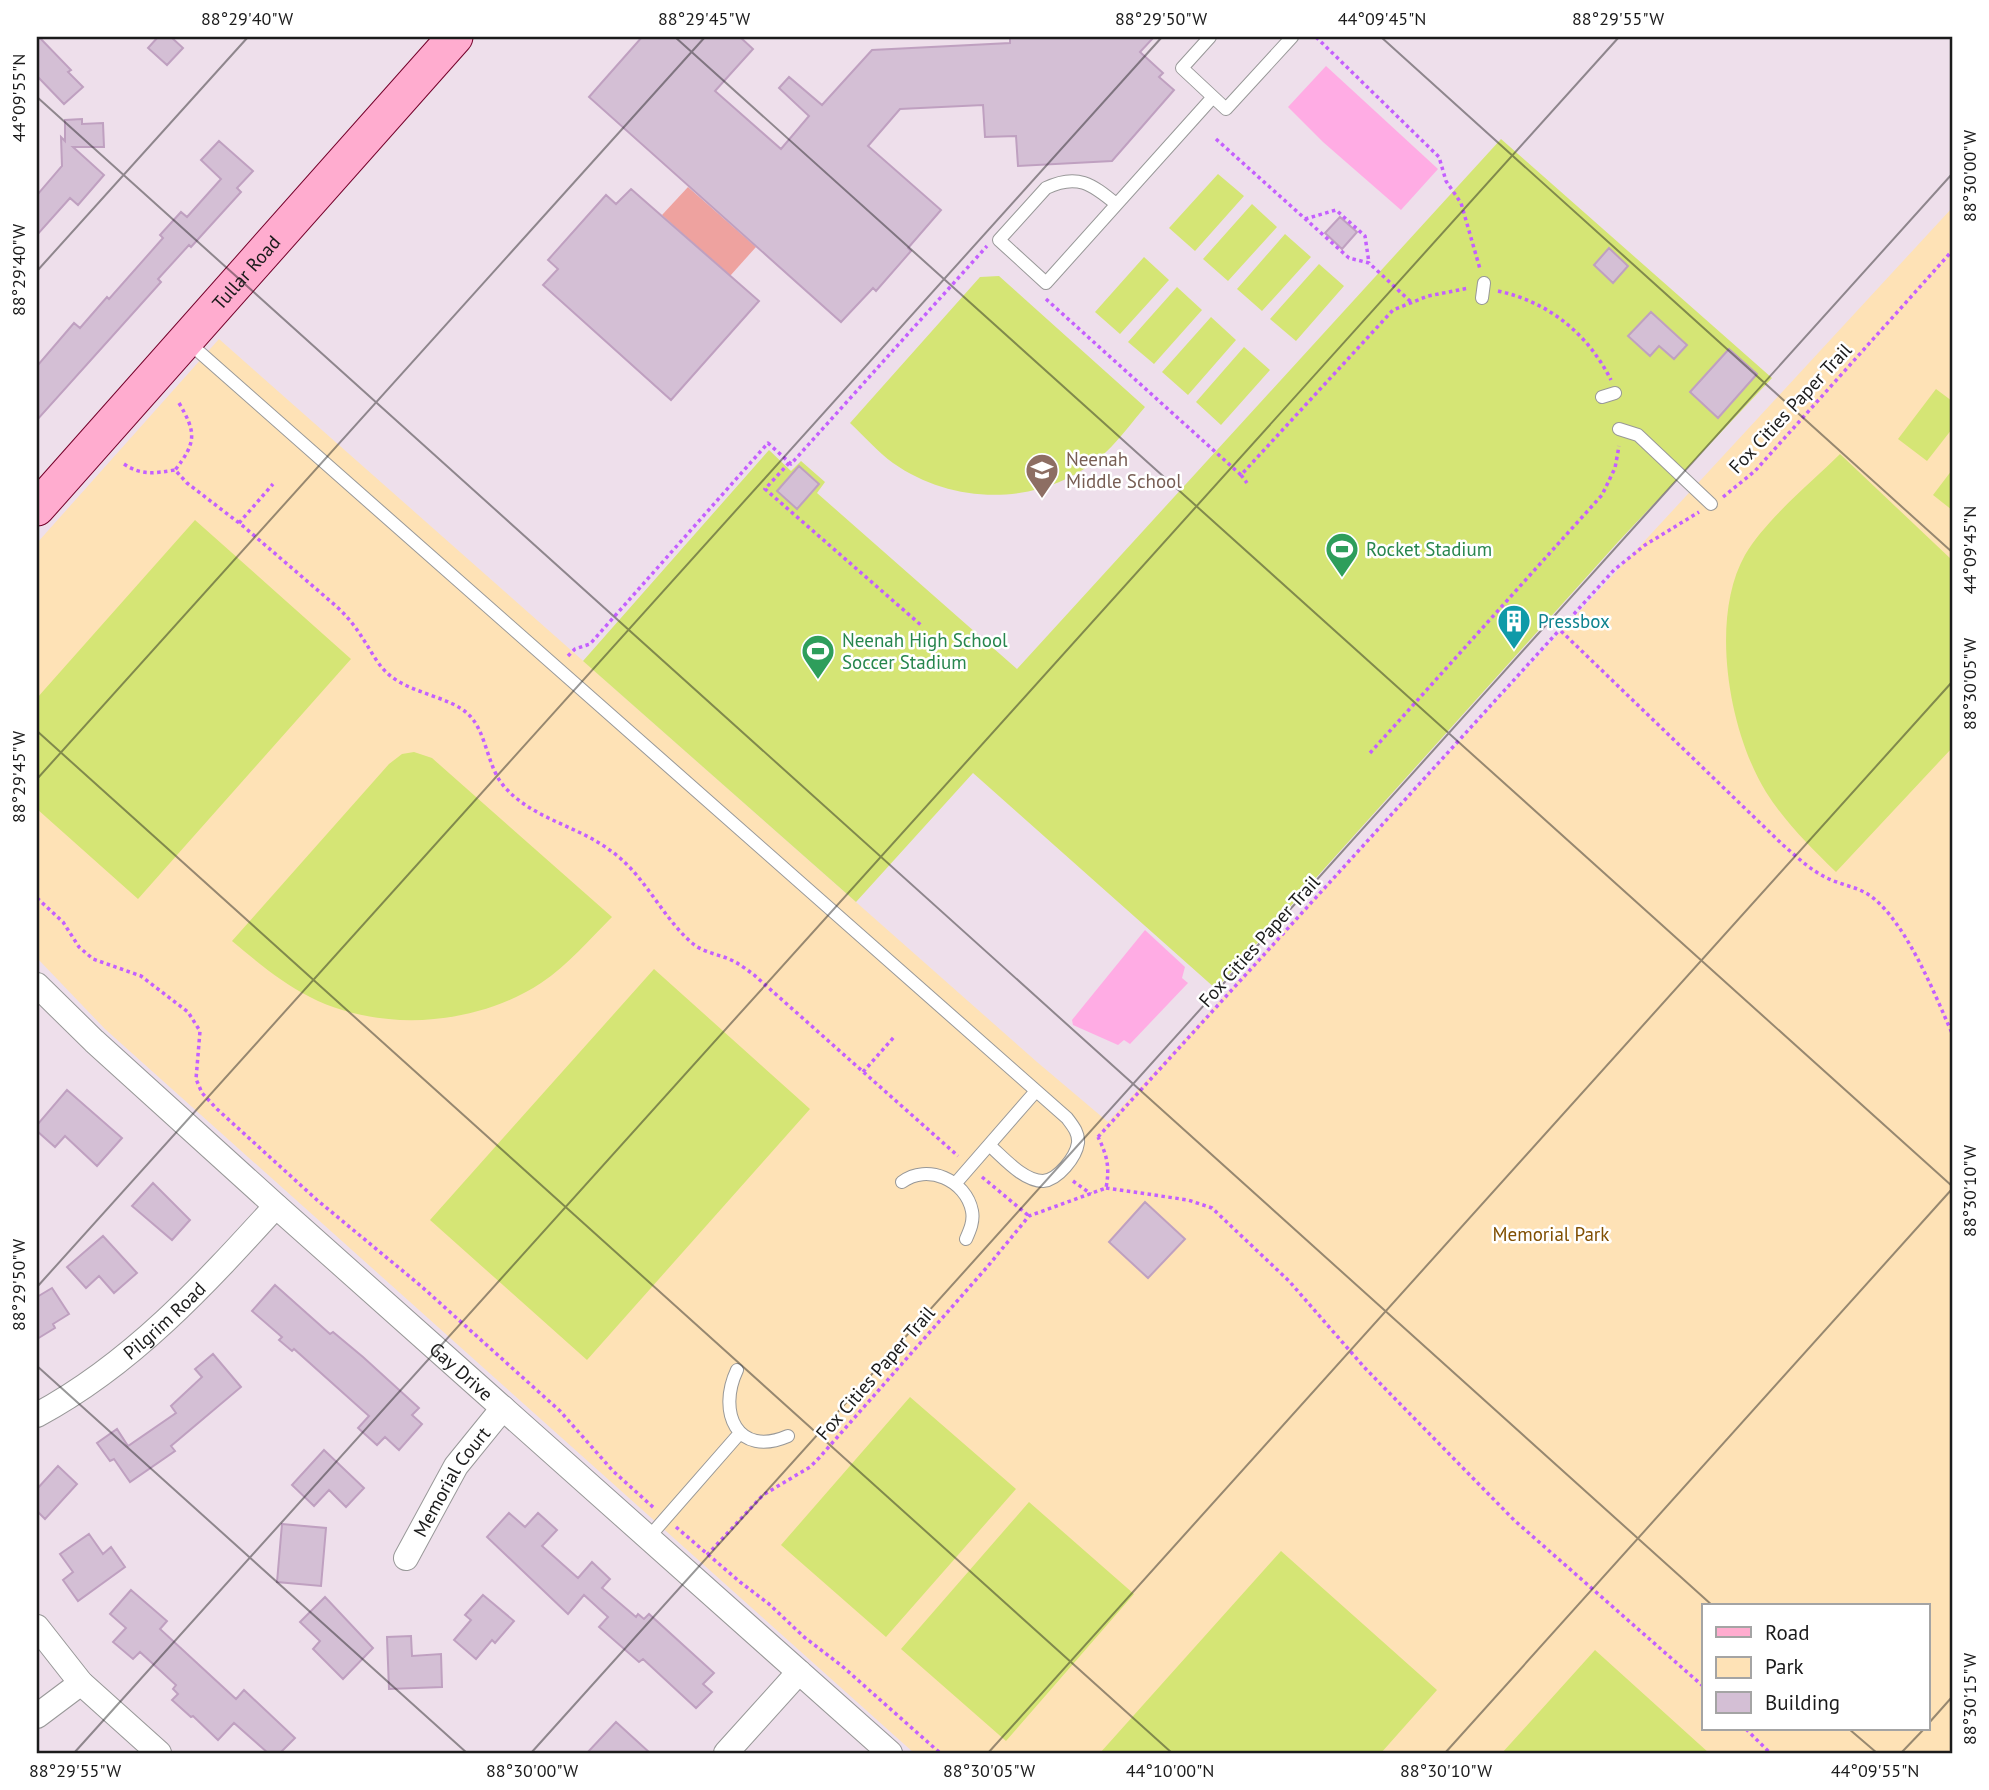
<svg xmlns="http://www.w3.org/2000/svg" width="1989" height="1790" viewBox="0 0 1989 1790" font-family="'PT Sans',sans-serif">
<rect width="100%" height="100%" fill="#eedfeb"/>
<!-- grass -->
<path fill="#eea29f" d="M688 187 756 247 730 276 662 215Z"/>
<!-- sand -->
<path fill="#fface4" d="M1326 66 1438 169 1401 210 1323 142 1288 107Z
M1145 930 1185 967 1182 978 1188 983 1130 1044 1124 1040 1118 1045 1073 1025 1072 1020Z"/>
<!-- park -->
<path fill="#fee2b6" fill-rule="evenodd" d="M1952 208V1753H914L105 1029 37 958V543L219 339 1037 1062 1108 1122ZM1704 1606H1928V1729H1704Z"/>
<!-- pitch -->
<path fill="#d5e575" d="M1501 139 1772 378 1618 542 1216 989 973 773 856 902 583 661 769 450 791 471 801 461 825 482 817 493 1017 669Z
M1218 174 1244 196 1195 251 1169 228Z
M1252 204 1277 227 1228 281 1203 259Z
M1285 234 1311 257 1262 311 1237 289Z
M1144 257 1169 280 1120 334 1095 312Z
M1319 264 1344 286 1296 341 1270 319Z
M999 276 1145 407C1132 422 1120 439 1106 452 1048 506 957 508 893 463 878 452 864 436 850 423L980 277Z
M1177 287 1202 310 1154 364 1128 342Z
M1211 317 1236 340 1188 395 1162 372Z
M1244 347 1270 370 1221 425 1196 402Z
M1936 389 1952 401V429L1927 461 1898 439Z
M1840 454 1952 560V748L1836 872C1810 847 1785 822 1766 792 1729 732 1709 619 1745 555 1766 519 1810 484 1840 454Z
M1952 470V510L1933 495Z
M195 520 351 659 138 899 37 809V698Z
M414 752 432 758 612 917C590 939 568 965 541 983 476 1026 380 1033 310 997 281 982 257 962 232 941L389 764 402 754Z
M654 969 810 1109 587 1360 430 1220Z
M910 1397 1016 1489 886 1637 781 1545Z
M1029 1502 1134 1594 1006 1741 901 1649Z
M1281 1551 1437 1690 1381 1753H1100Z
M1595 1650 1709 1753H1502Z"/>
<!-- building -->
<path fill="#d4bfd5" stroke="#bfa0c0" stroke-width="2" d="M37 37H39L71 70 68 72 83 87 64 104 37 76Z
M158 37H171L183 48 167 65 148 48Z
M642 37H740L753 49 715 91 781 149 809 116 779 88 789 77 822 105 872 50 1010 43V37H1154L1140 52 1163 73 1159 77 1174 90 1112 161 1018 166 1016 136 985 137 983 105 900 109 868 146 941 210 908 248 911 251 876 291 873 288 841 322 589 97Z
M82 119V124L103 123 104 147H73L104 175 78 205 70 198 37 235V195L62 166 61 137 65 141V120Z
M219 141 253 171 237 188 241 192 191 247 189 245 158 279 161 282 37 420V366L74 323 80 328 107 297 109 299 163 238 160 235 181 212 187 217 221 179 201 160Z
M631 189 759 301 671 400 543 285 558 269 548 260 606 195 616 204Z
M1340 217 1357 232 1342 249 1325 233Z
M1609 248 1628 266 1613 283 1594 265Z
M1651 312 1687 345 1674 359 1659 346 1650 356 1628 336Z
M1729 349 1757 374 1718 418 1690 392Z
M799 466 819 484 797 509 777 491Z
M67 1090 122 1138 97 1166 65 1136 55 1147 37 1131V1125Z
M153 1183 190 1220 172 1240 132 1206Z
M1145 1202 1185 1239 1148 1278 1109 1242Z
M103 1236 137 1273 114 1293 99 1276 86 1288 67 1267Z
M275 1285 330 1334 333 1332 363 1357 419 1408 412 1415 422 1424 399 1450 385 1437 377 1445 358 1428 369 1416 294 1349 292 1351 279 1340 282 1337 252 1311Z
M52 1288 69 1314 53 1324 55 1328 37 1339V1297Z
M213 1354 241 1387 171 1446 175 1451 130 1482 114 1459 110 1461 97 1443 117 1429 128 1446 176 1413 171 1406 202 1377 195 1369Z
M324 1450 364 1488 346 1507 329 1490 314 1506 292 1485Z
M58 1466 77 1484 45 1519 37 1511V1489Z
M509 1513 525 1527 538 1513 557 1530 542 1546 578 1578 592 1562 610 1579 602 1588 636 1617 638 1614 644 1619 649 1614 714 1673 703 1684 712 1692 696 1708 643 1659 639 1662 599 1627 608 1617 584 1595 568 1614 487 1537Z
M282 1524 326 1528 321 1586 277 1582Z
M89 1534 103 1554 111 1547 125 1567 78 1601 63 1580 73 1572 60 1554Z
M131 1590 167 1621 160 1629 236 1699 244 1690 295 1738 280 1753H268L234 1723 218 1740 193 1716 191 1717 172 1700 178 1694 173 1689 176 1685 140 1652 133 1659 113 1642 126 1628 110 1614Z
M483 1595 514 1621 495 1643 492 1640 476 1659 454 1640 471 1620 465 1615Z
M325 1597 373 1648 343 1679 313 1649 320 1641 300 1622Z
M411 1636 412 1656 441 1654 442 1687 389 1689 387 1637Z
M616 1722 650 1753H587Z"/>
<g fill="none" stroke-linecap="round" stroke-linejoin="round">
<defs>
<path id="service" d="M1210 37 1182 68 1226 109 1292 37
M1116 204C1092 184 1077 173 1046 188L999 240 1046 283 1213 97
M1482 298 1484 283
M188 342 1067 1118C1073 1126 1079 1133 1078 1143 1076 1157 1058 1180 1043 1181 1023 1181 1003 1157 989 1145
M1602 397 1615 393
M1619 429 1638 435 1711 504
M902 1182C927 1163 966 1180 972 1211 974 1221 970 1230 966 1239
M955 1184 1036 1091
M737 1370C717 1412 737 1458 788 1436
M649 1537 740 1433"/>
<g id="minor">
<path id="s1" d="M37 985 94 1041 276 1206 890 1753"/>
<path id="s2" d="M37 1415C132 1364 204 1285 276 1206"/>
<path id="s3" d="M406 1558 456 1466 503 1408"/>
<path d="M37 1627 81 1683 159 1753"/>
<path d="M37 1716 81 1683"/>
<path d="M726 1753 799 1672"/>
</g>
<g id="secondary">
<path id="s4" d="M37 508 455 37"/>
</g>
</defs>
<!-- service casing -->
<use href="#service" stroke="#989898" stroke-width="14"/>
<!-- minor casing -->
<use href="#minor" stroke="#989898" stroke-width="26"/>
<!-- secondary casing -->
<use href="#secondary" stroke="#74002a" stroke-width="37"/>
<!-- path -->
<path stroke="#c45fff" stroke-width="3.5" stroke-dasharray="3.5 3.5" stroke-linecap="butt" d="M1316 37 1439 157 1446 181 1461 203 1480 269
M1216 139 1349 258 1369 263 1411 302
M1305 219 1336 210 1365 236 1369 263
M1498 291C1549 302 1588 334 1611 380
M1046 299 1241 475 1393 310 1428 296 1469 288
M179 403C196 432 197 442 175 470L187 483 243 526 336 606C347 616 356 627 363 639 372 652 379 668 392 677 414 694 450 697 468 714 486 730 487 766 503 785 531 819 577 825 611 851 645 875 661 916 692 943 705 954 721 954 735 962 741 965 747 970 753 974L958 1156
M789 463 765 489 922 626
M124 464C142 476 155 473 175 470
M1241 475 1247 483
M1723 497 1755 471 1952 251
M239 523 273 484
M1561 631 1783 845C1796 856 1809 869 1825 877 1838 884 1853 886 1866 893 1904 916 1934 993 1952 1033
M568 656 575 649 590 644 768 443 791 464 987 246
M1370 753 1602 495 1615 468 1619 446
M37 898 63 922 79 947 93 959 141 976 188 1012 200 1031 196 1079 202 1093 217 1109 317 1200 421 1286 560 1411 613 1471 654 1508
M863 1072 894 1037
M1098 1137 1614 570 1645 545 1699 512
M982 1177 1029 1216
M1073 1181 1091 1194
M1106 1188 1188 1200 1212 1208 1289 1281 1364 1367 1514 1520 1704 1687
M676 1527 740 1582 769 1604 804 1637 842 1666 940 1753
M707 1555 763 1495 810 1467 819 1458 988 1266 1029 1216 1106 1188C1110 1167 1107 1155 1098 1137
M1746 1729 1770 1753"/>
<!-- service -->
<use href="#service" stroke="#fff" stroke-width="12"/>
<!-- minor -->
<use href="#minor" stroke="#fff" stroke-width="24"/>
<!-- secondary -->
<use href="#secondary" stroke="#ffaccf" stroke-width="35"/>
</g>
<!-- ticks -->
<path fill="none" stroke="#1b1b1b" stroke-width="2" stroke-opacity="0.45" d="M675 37 1952 1186M1381 37 1952 552M37 97 1713 1606M37 271 248 37M37 731 1172 1753M37 779 705 37M37 1287 1162 37M37 1366 467 1753M1928 1724 1952 1697M1849 1729 1877 1753M74 1753 1619 37M531 1753 1952 174M988 1753 1952 682M1445 1753 1952 1189M1901 1753 1924 1729"/>
<!-- icons -->
<defs>
<symbol id="school-pin" viewBox="-11 -11 22 30"><path d="M0 17L-7.5 6A9.5 9.5 0 1 1 7.5 6Z" fill="#8d6e63" stroke="#fff"/><path d="M0-5L7-2L0 1L-7-2ZM-4 1L0 2.5L4 1V4Q0 6-4 4Z" fill="#fff"/></symbol>
<symbol id="stadium-pin" viewBox="-11 -11 22 30"><path d="M0 17L-7.5 6A9.5 9.5 0 1 1 7.5 6Z" fill="#2e9e5b" stroke="#fff"/><path d="M0-5a6.5 5 0 1 0 0 10a6.5 5 0 1 0 0-10ZM-3.5-1.8h7v3.6h-7Z" fill="#fff"/></symbol>
<symbol id="building-pin" viewBox="-11 -11 22 30"><path d="M0 17L-7.5 6A9.5 9.5 0 1 1 7.5 6Z" fill="#0f9aa8" stroke="#fff"/><path d="M-4-6H4V6H1V3H-1V6H-4ZM-2.5-4.3h1.7v1.8h-1.7ZM.8-4.3h1.7v1.8H.8ZM-2.5-1h1.7V.8h-1.7ZM.8-1h1.7V.8H.8Z" fill="#fff"/></symbol>
</defs>
<g fill-rule="evenodd">
<use href="#school-pin" x="1023" y="451" width="38" height="52"/>
<use href="#stadium-pin" x="1323" y="530" width="38" height="52"/>
<use href="#building-pin" x="1495" y="602" width="38" height="52"/>
<use href="#stadium-pin" x="799" y="632" width="38" height="52"/>
</g>
<g text-anchor="middle" dominant-baseline="central" stroke-width="5" stroke-linejoin="round" paint-order="stroke">
<!-- street labels -->
<g font-size="19" fill="#1b1b1b" stroke="#fff">
<text stroke="none"><textPath href="#s4" startOffset="315">Tullar Road</textPath></text>
<text transform="translate(1790 408) rotate(-47)">Fox Cities Paper Trail</text>
<text transform="translate(1259 941) rotate(-48)">Fox Cities Paper Trail</text>
<text stroke="none"><textPath href="#s2" startOffset="159">Pilgrim Road</textPath></text>
<text stroke="none"><textPath href="#s1" startOffset="574">Gay Drive</textPath></text>
<text transform="translate(875 1373) rotate(-49)">Fox Cities Paper Trail</text>
<text stroke="none"><textPath href="#s3" startOffset="89">Memorial Court</textPath></text>
</g>
<!-- education labels -->
<g font-size="19" fill="#785e54" stroke="#fff" text-anchor="start">
<text x="1066" y="459">Neenah<tspan x="1066" dy="22">Middle School</tspan></text>
</g>
<!-- leisure labels -->
<g font-size="19" fill="#27864d" stroke="#fff" text-anchor="start">
<text x="1366" y="549">Rocket Stadium</text>
<text x="842" y="640">Neenah High School<tspan x="842" dy="22">Soccer Stadium</tspan></text>
</g>
<!-- culture labels -->
<g font-size="19" fill="#0d838f" stroke="#fff" text-anchor="start">
<text x="1538" y="621">Pressbox</text>
</g>
<!-- park labels -->
<g font-size="19" fill="#804f02" stroke="#fff">
<text x="1551" y="1234">Memorial Park</text>
</g>
</g>
<!-- border -->
<rect width="1989" height="1790" fill="none" stroke="#ffffff" stroke-width="77"/>
<!-- legend -->
<rect x="1702" y="1604" width="228" height="126" fill="#ffffff" stroke="#a4a4a4" stroke-width="2"/>
<rect x="1716" y="1627" width="35" height="10" fill="#ffaccf" stroke="#a4a4a4" stroke-width="2"/>
<text x="1765" y="1640" font-size="21" fill="#1b1b1b">Road</text>
<rect x="1716" y="1657" width="35" height="21" fill="#fee2b6" stroke="#a4a4a4" stroke-width="2"/>
<text x="1765" y="1674" font-size="21" fill="#1b1b1b">Park</text>
<rect x="1716" y="1692" width="35" height="21" fill="#d4bfd5" stroke="#a4a4a4" stroke-width="2"/>
<text x="1765" y="1710" font-size="21" fill="#1b1b1b">Building</text>
<rect x="38" y="38" width="1913" height="1714" fill="none" stroke="#1b1b1b" stroke-width="2.5"/>
<g font-size="18" text-anchor="middle" fill="#1b1b1b">
<text x="247" y="25">88°29'40"W</text>
<text x="704" y="25">88°29'45"W</text>
<text x="1161" y="25">88°29'50"W</text>
<text x="1382" y="25">44°09'45"N</text>
<text x="1618" y="25">88°29'55"W</text>
<text transform="translate(19 98) rotate(-90)" y="6">44°09'55"N</text>
<text transform="translate(1970 176) rotate(-90)" y="6">88°30'00"W</text>
<text transform="translate(19 270) rotate(-90)" y="6">88°29'40"W</text>
<text transform="translate(1970 550) rotate(-90)" y="6">44°09'45"N</text>
<text transform="translate(1970 684) rotate(-90)" y="6">88°30'05"W</text>
<text transform="translate(19 777) rotate(-90)" y="6">88°29'45"W</text>
<text transform="translate(1970 1191) rotate(-90)" y="6">88°30'10"W</text>
<text transform="translate(19 1285) rotate(-90)" y="6">88°29'50"W</text>
<text transform="translate(1970 1699) rotate(-90)" y="6">88°30'15"W</text>
<text x="75" y="1777">88°29'55"W</text>
<text x="532" y="1777">88°30'00"W</text>
<text x="989" y="1777">88°30'05"W</text>
<text x="1170" y="1777">44°10'00"N</text>
<text x="1446" y="1777">88°30'10"W</text>
<text x="1875" y="1777">44°09'55"N</text>
</g>
</svg>
